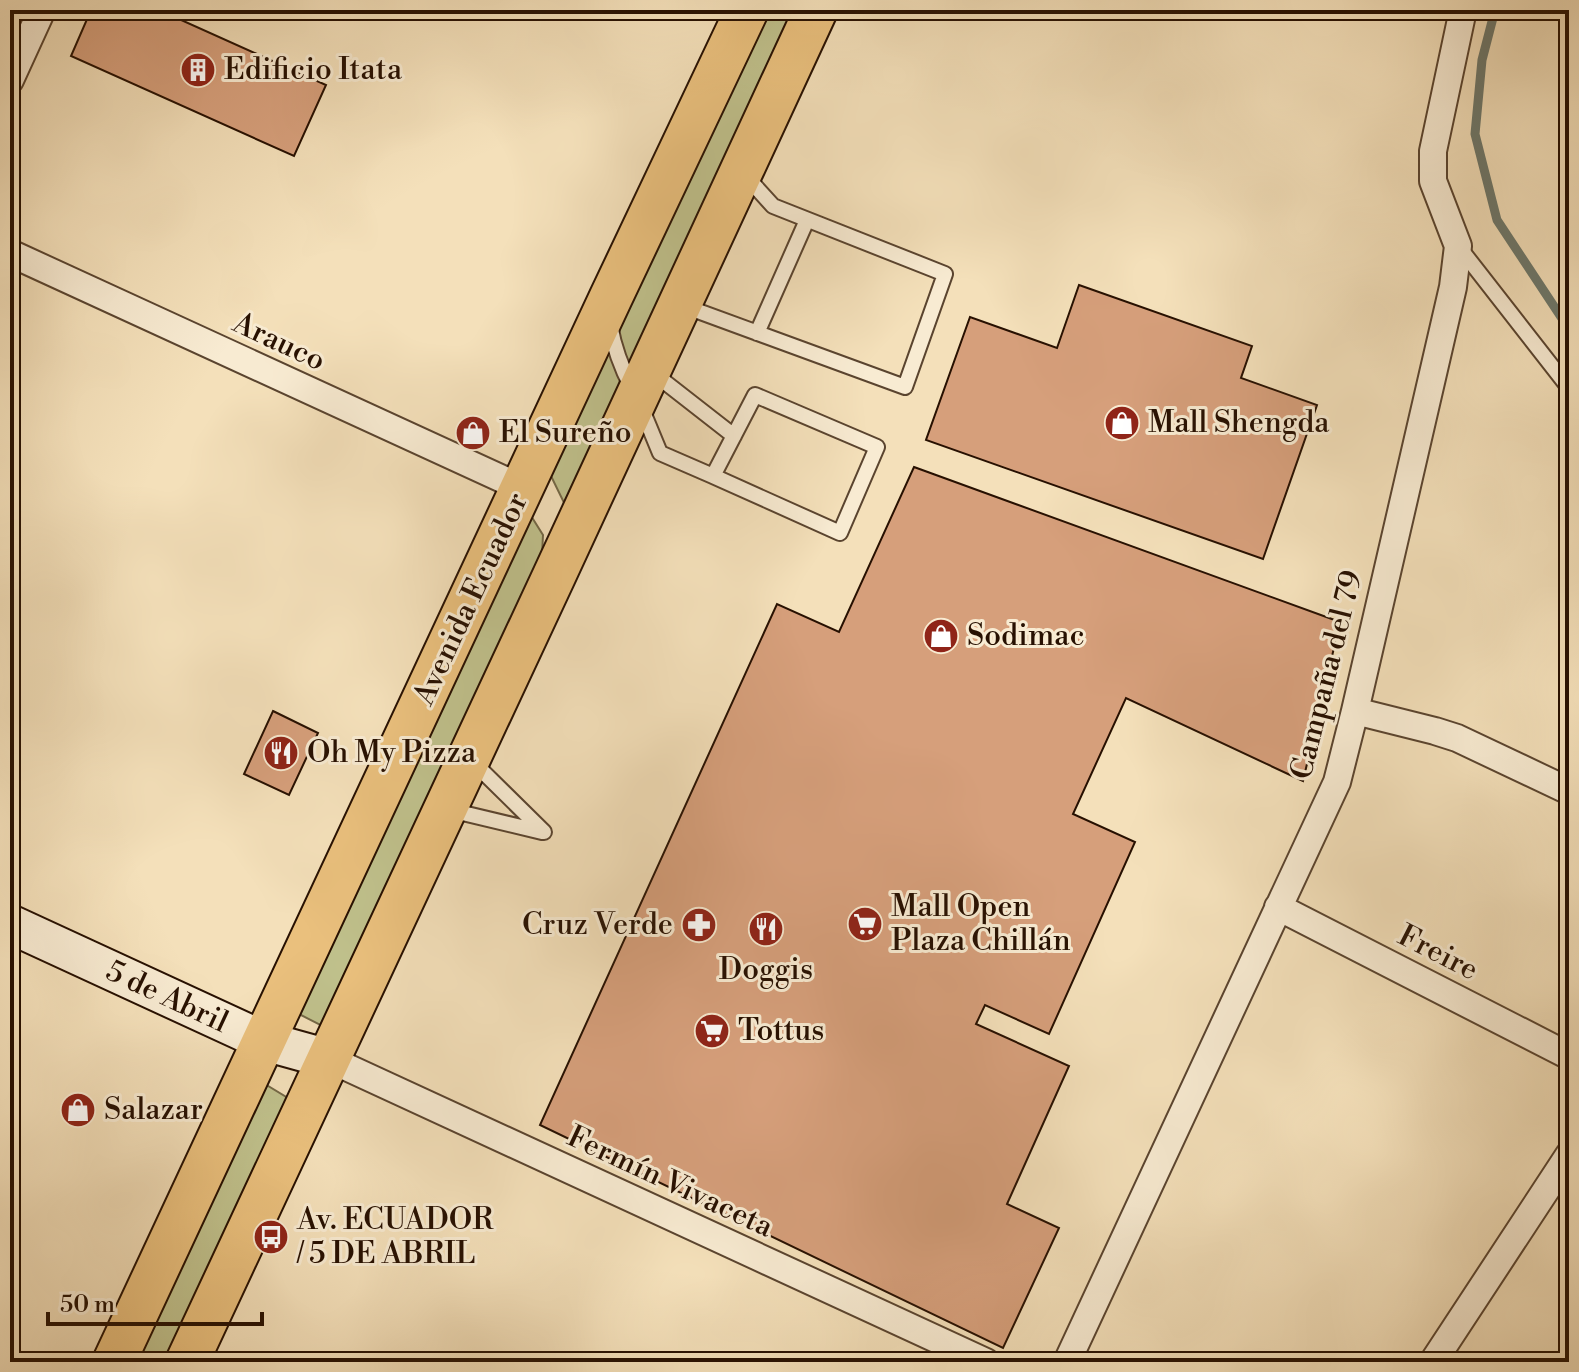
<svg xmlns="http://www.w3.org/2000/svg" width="1579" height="1372" viewBox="0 0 1579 1372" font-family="'Libre Bodoni',serif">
<rect width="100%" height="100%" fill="#f4e0ba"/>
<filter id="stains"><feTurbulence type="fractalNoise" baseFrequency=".0025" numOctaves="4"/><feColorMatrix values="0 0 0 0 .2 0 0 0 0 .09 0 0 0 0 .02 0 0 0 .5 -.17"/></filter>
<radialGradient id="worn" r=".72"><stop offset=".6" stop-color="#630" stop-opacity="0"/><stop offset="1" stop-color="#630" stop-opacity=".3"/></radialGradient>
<!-- green -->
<path fill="#c0c18c" stroke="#746846" stroke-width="2" d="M766 10H800L571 517 550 474Z
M528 511 543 535 541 575 336 1033 297 1013Z
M255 1078 301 1106 181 1362H122Z"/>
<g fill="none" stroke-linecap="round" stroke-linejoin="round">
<!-- stream -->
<path stroke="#6d786c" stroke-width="9" d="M1495 10 1482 60 1475 134 1497 220 1569 329"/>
</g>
<!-- building -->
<path fill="#d69f7b" stroke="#271001" stroke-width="2" d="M91 10H159L326 85 294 156 71 56Z
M1079 285 1252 346 1241 378 1317 405 1263 559 926 440 970 317 1057 348Z
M914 467 1340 622 1303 781 1126 698 1073 814 1135 842 1049 1034 985 1005 976 1024 1069 1066 1007 1204 1059 1228 1003 1348 540 1125 777 604 839 632Z
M273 711 318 733 289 795 244 774Z"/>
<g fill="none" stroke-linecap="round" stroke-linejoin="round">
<defs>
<path id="lane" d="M1459 247 1569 388
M684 306 905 387 945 274 773 206 745 175
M610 325C614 348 621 367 632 388
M757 333 807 220
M652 372 734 436
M755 395 877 447 840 533 713 476Z
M641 407 660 453 713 476
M473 762 544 832
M450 810 542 832"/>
<path id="street" d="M10 80 42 10
M10 253 522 488
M1355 711 1435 731 1457 738 1569 791
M1278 907 1569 1056
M329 1059 986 1362
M1067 1362 1337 782 1355 711 1453 287 1458 246 1433 181V151L1463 10
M1433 1362 1569 1155"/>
<path id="secondary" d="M10 924 264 1041 329 1059"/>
<path id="primary" d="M114 1362 611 297 747 10
M187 1362 554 576 816 10"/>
</defs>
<!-- lane casing -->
<use href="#lane" stroke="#5a442f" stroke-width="18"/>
<!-- street casing -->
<use href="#street" stroke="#5a442f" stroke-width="30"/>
<!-- secondary casing -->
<use href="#secondary" stroke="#271001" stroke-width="42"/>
<!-- primary casing -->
<use href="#primary" stroke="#271001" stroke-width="46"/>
<!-- lane -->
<use href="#lane" stroke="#f8ebd2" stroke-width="14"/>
<!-- street -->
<use href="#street" stroke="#f8ebd2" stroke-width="26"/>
<!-- secondary -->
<use href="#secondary" stroke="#f8ebd2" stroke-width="38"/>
<!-- primary -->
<use href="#primary" stroke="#eac07d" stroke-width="42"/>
</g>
<!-- icons -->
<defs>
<symbol id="building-disc" viewBox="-11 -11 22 22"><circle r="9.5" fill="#8f2418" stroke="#f8ebd2"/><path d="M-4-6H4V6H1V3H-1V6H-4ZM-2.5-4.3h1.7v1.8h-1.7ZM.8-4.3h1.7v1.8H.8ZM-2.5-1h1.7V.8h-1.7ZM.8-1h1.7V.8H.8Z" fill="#fff"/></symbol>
<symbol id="shop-disc" viewBox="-11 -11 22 22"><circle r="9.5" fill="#8f2418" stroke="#f8ebd2"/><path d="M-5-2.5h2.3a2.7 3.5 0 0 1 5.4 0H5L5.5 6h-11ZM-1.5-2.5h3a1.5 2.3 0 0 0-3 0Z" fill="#fff"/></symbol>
<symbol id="restaurant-disc" viewBox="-11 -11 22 22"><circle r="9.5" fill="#8f2418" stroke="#f8ebd2"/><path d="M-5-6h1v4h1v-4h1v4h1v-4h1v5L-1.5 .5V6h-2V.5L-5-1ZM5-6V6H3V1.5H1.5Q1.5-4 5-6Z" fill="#fff"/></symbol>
<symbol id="supermarket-disc" viewBox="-11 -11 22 22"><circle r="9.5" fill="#8f2418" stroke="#f8ebd2"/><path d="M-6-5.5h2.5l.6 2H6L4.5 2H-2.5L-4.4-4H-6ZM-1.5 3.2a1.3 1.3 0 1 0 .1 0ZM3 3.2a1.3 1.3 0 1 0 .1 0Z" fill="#fff"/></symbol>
<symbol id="pharmacy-disc" viewBox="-11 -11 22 22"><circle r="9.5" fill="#8f2418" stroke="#f8ebd2"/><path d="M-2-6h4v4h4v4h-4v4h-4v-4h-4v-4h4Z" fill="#fff"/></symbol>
<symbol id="bus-disc" viewBox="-11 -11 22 22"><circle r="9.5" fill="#8f2418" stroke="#f8ebd2"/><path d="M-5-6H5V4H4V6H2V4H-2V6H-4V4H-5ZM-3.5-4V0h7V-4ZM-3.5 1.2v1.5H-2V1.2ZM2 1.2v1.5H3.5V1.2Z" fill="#fff"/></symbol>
</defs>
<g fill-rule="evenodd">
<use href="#building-disc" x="178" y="50" width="40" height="40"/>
<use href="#shop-disc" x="1102" y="403" width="40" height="40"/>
<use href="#shop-disc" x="453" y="413" width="40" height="40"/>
<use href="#shop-disc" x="921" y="616" width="40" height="40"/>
<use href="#restaurant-disc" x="261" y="733" width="40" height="40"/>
<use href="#supermarket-disc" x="845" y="904" width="40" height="40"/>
<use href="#pharmacy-disc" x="679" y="905" width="40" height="40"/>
<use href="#restaurant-disc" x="746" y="909" width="40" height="40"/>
<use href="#supermarket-disc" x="692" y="1011" width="40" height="40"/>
<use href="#shop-disc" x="58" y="1090" width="40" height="40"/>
<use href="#bus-disc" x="251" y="1217" width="40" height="40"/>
</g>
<g text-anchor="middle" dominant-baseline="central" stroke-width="6" stroke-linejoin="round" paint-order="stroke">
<!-- poi labels -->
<g font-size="30" fill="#271001" stroke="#f8ebd2" text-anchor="start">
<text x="224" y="70">Edificio Itata</text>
<text x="1148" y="423">Mall Shengda</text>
<text x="499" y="433">El Sureño</text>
<text x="967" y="636">Sodimac</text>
<text x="307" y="753">Oh My Pizza</text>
<text x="891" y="907">Mall Open<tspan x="891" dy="34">Plaza Chillán</tspan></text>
<text x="673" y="925" text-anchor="end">Cruz Verde</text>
<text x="766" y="970" text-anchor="middle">Doggis</text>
<text x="738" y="1031">Tottus</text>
<text x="104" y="1110">Salazar</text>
<text x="297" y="1220">Av. ECUADOR<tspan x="297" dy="34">/ 5 DE ABRIL</tspan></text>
</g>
<!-- street labels -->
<g font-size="30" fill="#271001" stroke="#f8ebd2">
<text transform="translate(279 342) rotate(25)">Arauco</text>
<text transform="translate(471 599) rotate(-65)">Avenida Ecuador</text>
<text transform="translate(1327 675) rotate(-76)">Campaña del 79</text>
<text transform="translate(1438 953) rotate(27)">Freire</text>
<text transform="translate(167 997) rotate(25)">5 de Abril</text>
<text transform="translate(670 1182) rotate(25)">Fermín Vivaceta</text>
</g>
</g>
<!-- margin -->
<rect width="1579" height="1372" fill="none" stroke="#f4e0ba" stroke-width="40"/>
<rect x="12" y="12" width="1555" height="1348" fill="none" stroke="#271001" stroke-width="4"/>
<rect x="20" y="20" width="1539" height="1332" fill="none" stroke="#271001" stroke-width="2"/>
<!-- scale -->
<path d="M48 1312v12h214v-12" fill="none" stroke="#271001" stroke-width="4"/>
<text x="60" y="1312" font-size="24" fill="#271001" stroke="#f8ebd2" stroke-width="6" paint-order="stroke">50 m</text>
<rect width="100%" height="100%" filter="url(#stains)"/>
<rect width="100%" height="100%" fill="url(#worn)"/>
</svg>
